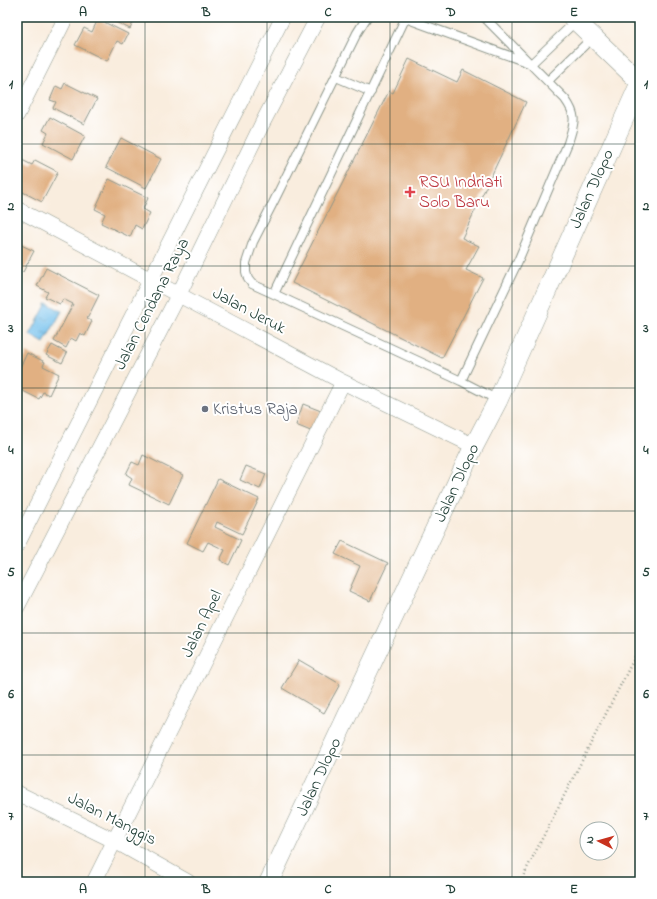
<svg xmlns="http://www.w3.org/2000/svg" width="657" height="899" viewBox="0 0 657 899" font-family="'Indie Flower',sans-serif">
<defs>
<pattern id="water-ripples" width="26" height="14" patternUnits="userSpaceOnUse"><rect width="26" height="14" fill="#71bfec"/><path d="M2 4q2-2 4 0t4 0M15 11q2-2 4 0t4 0" fill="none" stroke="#5c9cc0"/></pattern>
</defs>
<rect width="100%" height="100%" fill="#fff"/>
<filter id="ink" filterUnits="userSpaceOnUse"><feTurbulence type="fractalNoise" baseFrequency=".025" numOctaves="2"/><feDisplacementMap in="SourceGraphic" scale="8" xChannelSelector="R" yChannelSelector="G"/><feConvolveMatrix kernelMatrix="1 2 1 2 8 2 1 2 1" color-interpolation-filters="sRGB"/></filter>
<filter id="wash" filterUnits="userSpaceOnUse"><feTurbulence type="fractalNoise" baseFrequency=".012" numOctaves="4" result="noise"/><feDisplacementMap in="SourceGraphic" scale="16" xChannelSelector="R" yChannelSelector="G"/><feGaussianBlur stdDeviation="0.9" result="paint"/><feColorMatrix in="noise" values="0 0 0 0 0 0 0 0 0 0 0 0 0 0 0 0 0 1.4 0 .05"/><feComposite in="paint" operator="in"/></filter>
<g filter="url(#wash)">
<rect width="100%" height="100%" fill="#f9edde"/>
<!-- water -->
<path fill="url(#water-ripples)" stroke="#487e90" d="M47 303 62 311 44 343 30 335Z"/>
<g id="blocks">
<!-- building -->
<path fill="#e1b082" d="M106 17H136L130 29Z
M98 19 128 34 123 44 117 41 107 61 75 45 84 28 92 32Z
M409 59 457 82 463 70 526 102 462 238 479 246 466 270 483 278 442 358 292 283 389 91 393 93Z
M65 83 97 99 84 124 53 108 56 102 50 100 56 86 62 89Z
M50 117 85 136 73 159 43 143 48 133 43 130Z
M121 138 161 159 146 188 106 167Z
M18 158 32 165 35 160 58 172 42 202 19 190 23 182 17 179V160Z
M109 179 148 198 143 209 150 213 142 229 135 225 130 237 101 223 105 214 95 209Z
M17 243 34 251 23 272 17 270Z
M46 268 99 295 87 319 92 321 85 336 80 333 76 341 71 338 66 348 54 341 73 304 63 299 60 304 45 297 48 292 37 286Z
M52 345 67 353 62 363 46 355Z
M27 353 45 362 43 366 59 374 49 395 43 392 39 399 17 388V374Z
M303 404 321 411 313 432 296 425Z
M143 455 183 475 169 504 129 485 132 478 126 474 132 462 139 465Z
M246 466 266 474 260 489 240 480Z
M218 479 259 499 242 534 217 522 215 527 241 540 229 565 220 560 225 550 208 542 203 551 187 543Z
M342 541 388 563 370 601 349 591 360 566 335 554Z
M299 660 340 684 324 713 282 688Z"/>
</g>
</g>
<g filter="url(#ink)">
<use href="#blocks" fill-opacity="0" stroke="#8c9589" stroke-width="1"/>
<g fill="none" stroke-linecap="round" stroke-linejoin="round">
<defs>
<path id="service" d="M406 17 274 294 461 381 498 400
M405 18 529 63
M531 64 576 21
M336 77 371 92
M548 81 593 37
M274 294 252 284 248 279 246 272V263L253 242 274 201 357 33 367 17
M461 381 518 261 568 143C574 123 578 117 565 99L484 17"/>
<path id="minor" d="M17 115 66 17
M17 209 343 382 466 442
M17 545 283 17
M17 607 179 294 262 124 318 17
M17 793 115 841 188 882
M94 882 343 382"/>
<path id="tertiary" d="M572 17 640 82
M639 17 640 18
M269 882 474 446 498 400 640 83"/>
</defs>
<!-- service casing -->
<use href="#service" stroke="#8c9589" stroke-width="10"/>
<!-- minor casing -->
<use href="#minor" stroke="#8c9589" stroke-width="16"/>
<!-- tertiary casing -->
<use href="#tertiary" stroke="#8c9589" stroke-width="20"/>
<!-- path -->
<path stroke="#8c9589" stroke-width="2.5" stroke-dasharray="1 3" stroke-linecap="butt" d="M520 882 640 647"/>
<!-- service -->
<use href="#service" stroke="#fff" stroke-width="8"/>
<!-- minor -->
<use href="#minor" stroke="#fff" stroke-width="15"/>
<!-- tertiary -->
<use href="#tertiary" stroke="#fff" stroke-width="19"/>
</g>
</g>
<!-- grid -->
<path fill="none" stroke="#1f3d34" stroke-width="1" stroke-opacity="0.55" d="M145 17V882M267 17V882M390 17V882M512 17V882M17 144H640M17 266H640M17 388H640M17 511H640M17 633H640M17 755H640"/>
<!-- markers -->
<path fill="#e0444e" stroke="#fff" stroke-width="1.5" d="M408 186h4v4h4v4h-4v4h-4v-4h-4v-4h4z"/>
<circle fill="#6b7280" stroke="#fff" stroke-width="1.5" cx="205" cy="409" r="4"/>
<g text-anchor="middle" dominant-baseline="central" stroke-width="4" stroke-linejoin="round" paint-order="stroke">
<!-- health labels -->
<g font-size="17" fill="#be3a42" stroke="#fff" text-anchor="start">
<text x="419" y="182">RSU Indriati<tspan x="419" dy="20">Solo Baru</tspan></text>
</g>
<!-- street labels -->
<g font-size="17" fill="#1f3d34" stroke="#fff">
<text transform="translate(592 189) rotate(-66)">Jalan Dlopo</text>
<text transform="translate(152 304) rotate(-63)">Jalan Cendana Raya</text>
<text transform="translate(249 311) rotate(28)">Jalan Jeruk</text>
<text transform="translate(457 483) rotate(-65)">Jalan Dlopo</text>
<text transform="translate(202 624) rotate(-64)">Jalan Apel</text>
<text transform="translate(319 777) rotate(-65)">Jalan Dlopo</text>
<text transform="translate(112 819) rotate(27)">Jalan Manggis</text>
</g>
<!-- worship labels -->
<g font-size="17" fill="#5b616d" stroke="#fff" text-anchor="start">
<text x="213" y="409">Kristus Raja</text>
</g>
</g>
<!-- margin -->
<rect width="657" height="899" fill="none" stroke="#fff" stroke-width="44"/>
<!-- north arrow -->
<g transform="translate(599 841) rotate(276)"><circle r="19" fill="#ffffff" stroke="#a5b1ae"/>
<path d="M0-3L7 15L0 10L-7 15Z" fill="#c8321e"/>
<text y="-6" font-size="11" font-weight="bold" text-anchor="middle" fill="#1f3d34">N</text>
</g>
<rect x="22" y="22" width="613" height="855" fill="none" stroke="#1f3d34" stroke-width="1.5"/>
<g font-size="13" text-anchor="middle" font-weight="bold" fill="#1f3d34">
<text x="83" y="16">A</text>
<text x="206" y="16">B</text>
<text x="328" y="16">C</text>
<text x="451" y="16">D</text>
<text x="574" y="16">E</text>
<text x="11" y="88">1</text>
<text x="646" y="88">1</text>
<text x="11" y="210">2</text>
<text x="646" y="210">2</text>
<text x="11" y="332">3</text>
<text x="646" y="332">3</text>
<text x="11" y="454">4</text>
<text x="646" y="454">4</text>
<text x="11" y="576">5</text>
<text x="646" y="576">5</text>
<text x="11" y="698">6</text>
<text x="646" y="698">6</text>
<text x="11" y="820">7</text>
<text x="646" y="820">7</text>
<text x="83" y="893">A</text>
<text x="206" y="893">B</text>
<text x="328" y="893">C</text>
<text x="451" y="893">D</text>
<text x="574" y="893">E</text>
</g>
</svg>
